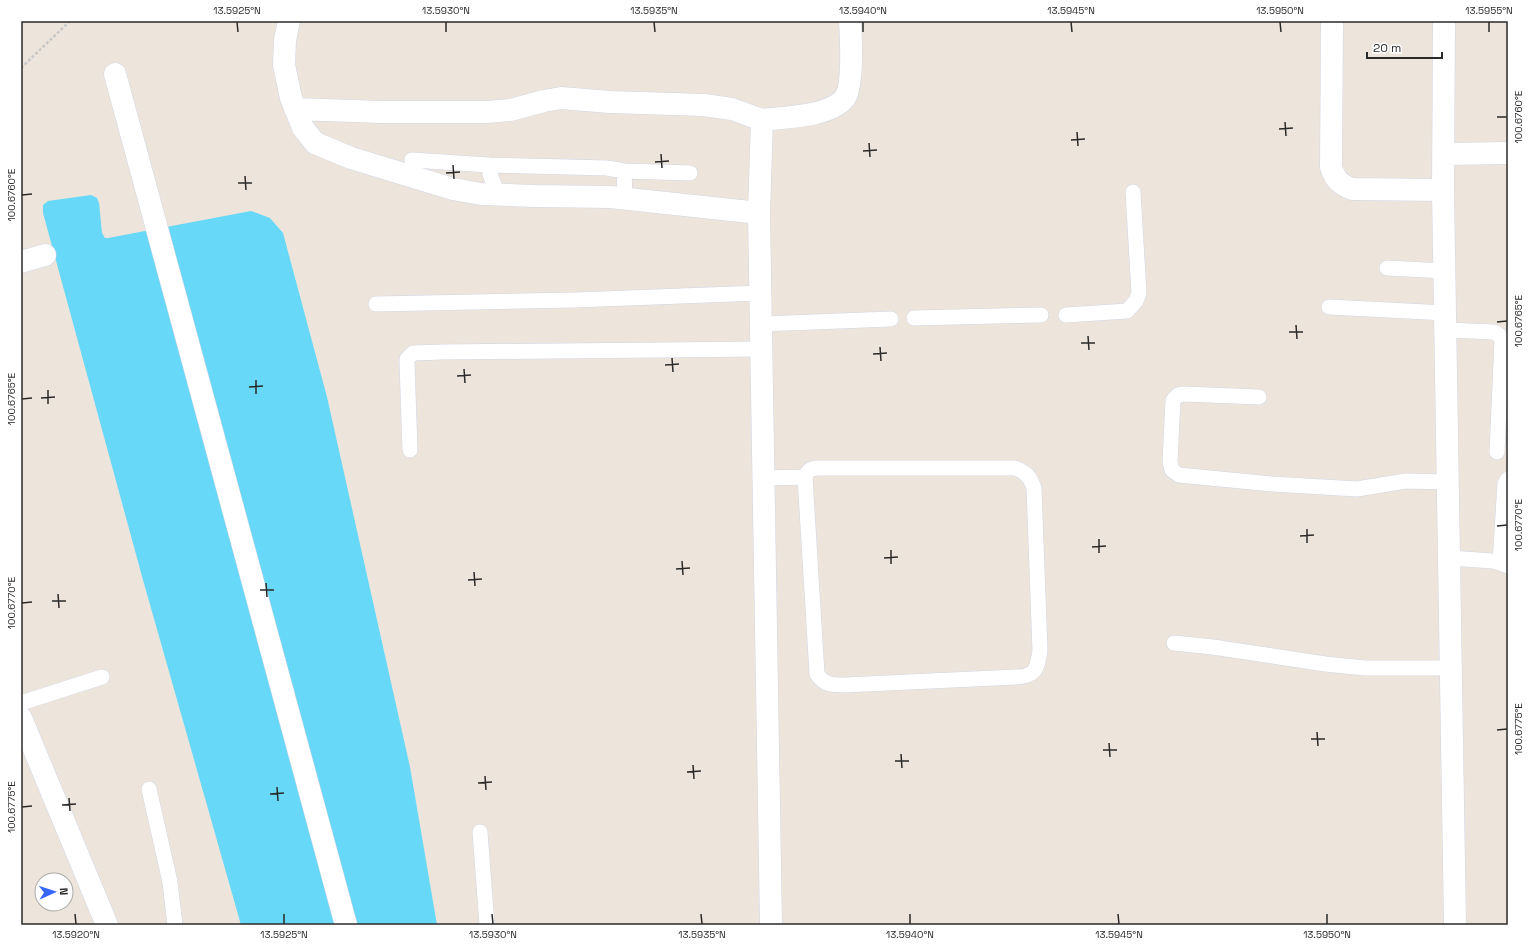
<svg xmlns="http://www.w3.org/2000/svg" width="1529" height="946" viewBox="0 0 1529 946" font-family="'Space Grotesk',sans-serif">
<rect width="100%" height="100%" fill="#ede5db"/>
<!-- water -->
<path fill="#67d8f7" d="M91 195 97 198 99 203 102 233 105 238H108L251 211 270 218 283 233 327 397 410 767 437 925H241L143 580 43 213V205L48 201Z"/>
<g fill="none" stroke-linecap="round" stroke-linejoin="round">
<defs>
<path id="lane" d="M412 160 489 165
M624 171 690 173
M498 195 490 174 489 165 607 168 624 171 625 199
M1387 268 1445 271
M376 304 576 300 760 293
M1329 307 1446 313
M1066 315 1127 311 1136 301 1139 293 1133 192
M914 318 1041 315
M761 324 891 319
M1446 330 1494 332 1499 335 1502 340 1497 452
M1259 397 1184 394 1178 395 1173 400 1170 462 1172 470 1179 475 1272 484 1357 489 1406 481 1448 482
M410 450 407 363V359L413 353 442 352 761 349
M763 478 805 477C808 470 810 469 817 468H1015C1026 472 1030 477 1034 488L1040 651C1037 669 1036 676 1016 677L845 685C832 685 824 685 817 674L805 477
M1449 558 1493 561 1508 566
M1500 563 1505 483 1508 479
M1174 643 1213 647 1325 664 1365 668H1451
M21 703 102 677
M149 789 170 882 175 925
M480 832 487 925"/>
<path id="street" d="M289 21 285 40 284 65 291 98 303 128 315 143 351 158 453 189 481 194 535 196 610 197 759 213
M1332 21 1331 167C1335 179 1339 184 1352 189L1443 190
M1444 21 1443 190 1455 925
M115 74 346 925
M295 109 382 112H487L510 110 544 101 561 98 610 102 704 105 732 109 762 120
M1444 154 1508 153
M21 262 45 255
M21 718 107 925
M771 925 759 213 762 120C785 117 828 117 844 99 854 88 851 37 850 21"/>
</defs>
<!-- lane casing -->
<use href="#lane" stroke="#d0d5e4" stroke-width="16"/>
<!-- street casing -->
<use href="#street" stroke="#d0d5e4" stroke-width="23"/>
<!-- path -->
<path stroke="#c8c8c8" stroke-width="2.5" stroke-dasharray="3 2" stroke-linecap="butt" d="M21 68 70 21"/>
<!-- lane -->
<use href="#lane" stroke="#fff" stroke-width="15"/>
<!-- street -->
<use href="#street" stroke="#fff" stroke-width="22"/>
</g>
<!-- ticks -->
<path fill="none" stroke="#2a2a2a" stroke-width="1.5" d="M237 22 238 32M446 22V32M654 22 655 32M863 22V32M1071 22 1072 32M1280 22 1281 32M1489 22V32M1497 117H1507M1285 122 1286 136M1279 129 1293 128M1077 132 1078 146M1071 140 1085 139M869 143 870 157M863 151 877 150M661 154 662 168M655 162 669 161M453 165 454 179M446 173 460 172M245 176 246 190M238 183H252M22 195 32 194M1497 322 1507 321M1296 325 1297 339M1289 332H1303M1088 336 1089 350M1081 343H1095M880 347 881 361M873 354 887 353M672 358 673 372M665 365 679 364M464 369 465 383M457 376 471 375M256 380V394M249 387 263 386M48 390V404M41 398 55 397M22 399 32 398M1497 526 1507 525M1307 529V543M1300 536 1314 535M1099 539V553M1092 547 1106 546M891 550V564M884 558 898 557M682 561 683 575M676 569 690 568M474 572 475 586M468 580 482 579M266 583 267 597M260 590H274M58 594 59 608M52 601H66M22 603 32 602M1497 730 1507 729M1317 732 1318 746M1311 739H1325M1109 743 1110 757M1103 750H1117M901 754 902 768M895 761H909M693 765 694 779M687 772 701 771M485 776 486 790M478 783 492 782M277 787 278 801M270 794 284 793M69 798 70 811M62 805 76 804M22 807 32 806M75 914 76 924M284 914V924M492 914 493 924M701 914 702 924M910 914V924M1118 914 1119 924M1327 914V924"/>
<!-- border -->
<rect width="1529" height="946" fill="none" stroke="#ffffff" stroke-width="44"/>
<!-- north arrow -->
<g transform="translate(54 892) rotate(87)"><circle r="19" fill="#ffffff" stroke="#aaaaaa"/>
<path d="M0-3L7 15L0 10L-7 15Z" fill="#3766ff"/>
<text y="-6" font-size="11" font-weight="bold" text-anchor="middle" fill="#2a2a2a">N</text>
</g>
<!-- scale -->
<path d="M1367 52v6h75v-6" fill="none" stroke="#2a2a2a" stroke-width="2"/>
<text x="1373" y="52" font-size="12" fill="#2a2a2a" stroke="#ffffff" stroke-width="3" paint-order="stroke">20 m</text>
<rect x="22" y="22" width="1485" height="902" fill="none" stroke="#2a2a2a" stroke-width="1.5"/>
<g font-size="10" text-anchor="middle" fill="#2a2a2a">
<text x="237" y="14">13.5925°N</text>
<text x="446" y="14">13.5930°N</text>
<text x="654" y="14">13.5935°N</text>
<text x="863" y="14">13.5940°N</text>
<text x="1071" y="14">13.5945°N</text>
<text x="1280" y="14">13.5950°N</text>
<text x="1489" y="14">13.5955°N</text>
<text transform="translate(1518 117) rotate(-90)" y="4">100.6760°E</text>
<text transform="translate(11 195) rotate(-90)" y="4">100.6760°E</text>
<text transform="translate(1518 321) rotate(-90)" y="4">100.6765°E</text>
<text transform="translate(11 399) rotate(-90)" y="4">100.6765°E</text>
<text transform="translate(1518 525) rotate(-90)" y="4">100.6770°E</text>
<text transform="translate(11 603) rotate(-90)" y="4">100.6770°E</text>
<text transform="translate(1518 729) rotate(-90)" y="4">100.6775°E</text>
<text transform="translate(11 807) rotate(-90)" y="4">100.6775°E</text>
<text x="76" y="938">13.5920°N</text>
<text x="284" y="938">13.5925°N</text>
<text x="493" y="938">13.5930°N</text>
<text x="702" y="938">13.5935°N</text>
<text x="910" y="938">13.5940°N</text>
<text x="1119" y="938">13.5945°N</text>
<text x="1327" y="938">13.5950°N</text>
</g>
</svg>
